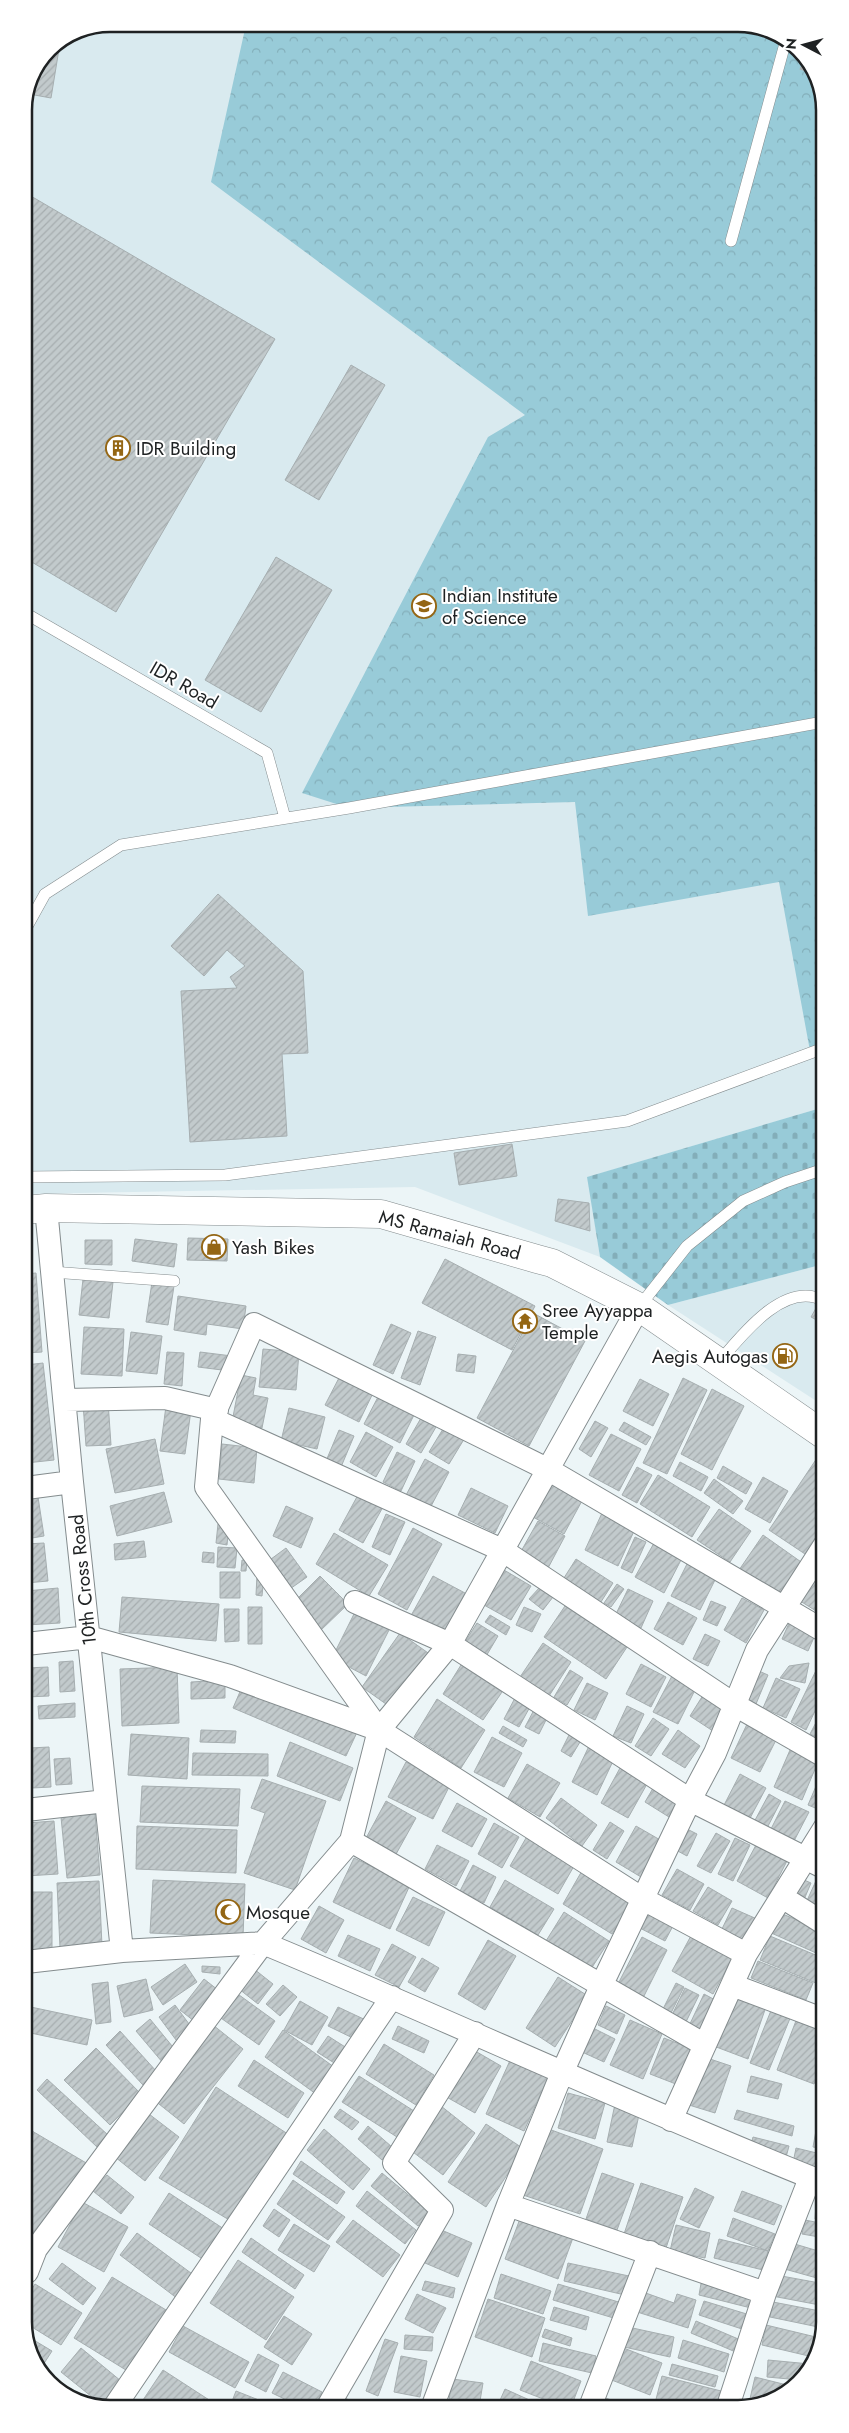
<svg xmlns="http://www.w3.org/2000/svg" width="849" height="2433" viewBox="0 0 849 2433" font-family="Jost,sans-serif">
<defs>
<pattern id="forest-crowns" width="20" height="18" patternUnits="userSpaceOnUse" patternTransform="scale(1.25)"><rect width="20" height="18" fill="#98cbd8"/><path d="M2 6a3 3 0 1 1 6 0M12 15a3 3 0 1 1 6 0" fill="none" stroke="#83aeb9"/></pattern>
<pattern id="cemetery-stones" width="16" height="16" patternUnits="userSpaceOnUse" patternTransform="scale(1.25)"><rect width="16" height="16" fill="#98cbd8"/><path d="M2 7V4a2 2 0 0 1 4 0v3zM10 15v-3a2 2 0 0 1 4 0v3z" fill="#83aeb9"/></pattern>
<pattern id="building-hatch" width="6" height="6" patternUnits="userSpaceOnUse" patternTransform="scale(1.25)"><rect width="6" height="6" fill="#c2cacc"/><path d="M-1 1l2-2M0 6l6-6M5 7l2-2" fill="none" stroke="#a6adaf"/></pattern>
</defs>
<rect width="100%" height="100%" fill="#ecf5f7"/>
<!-- built -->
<path fill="#d9eaef" d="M744 24 791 42 822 88 824 1107 588 1177 600 1257 415 1187 25 1194 24 105 49 49 78 30Z
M824 1264V1406L668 1305Z"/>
<!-- forest -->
<path fill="url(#forest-crowns)" d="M744 24 791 42 822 88 824 1049 810 1051 779 882 588 916 575 802 349 808 302 793 488 437 525 415 211 182 245 29Z"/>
<!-- cemetery -->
<path fill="url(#cemetery-stones)" d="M824 1107V1264L668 1305 600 1257 587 1177Z"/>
<!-- building -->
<path fill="url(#building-hatch)" stroke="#a6aeb0" d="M60 43 51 98 29 94 49 49Z
M24 192 275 339 116 612 25 558Z
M351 365 385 385 319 500 285 480Z
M276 557 332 590 261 712 205 680Z
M218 894 303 971 308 1053 282 1054 287 1136 190 1142 181 991 237 988 230 977 245 966 227 950 204 976 171 946Z
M512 1144 517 1176 459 1185 454 1153Z
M558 1199 589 1203 590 1231 555 1221Z
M188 1238 228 1239 227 1261 187 1260Z
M135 1239 177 1244 174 1267 132 1261Z
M85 1240H112V1265L85 1264Z
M445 1259 535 1306 512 1350 422 1303Z
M36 1273 42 1352 26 1353 25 1274Z
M83 1279 113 1282 109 1318 79 1315Z
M152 1282 174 1286 168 1325 146 1322Z
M824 1294V1324L811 1317Z
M178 1296 246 1306 243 1329 207 1324 206 1335 174 1330Z
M533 1313 585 1341 529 1446 477 1418Z
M391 1324 411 1333 393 1374 373 1365Z
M84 1327 124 1329 122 1376 81 1374Z
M418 1331 436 1337 420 1385 401 1378Z
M131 1332 162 1336 157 1374 126 1371Z
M263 1349 299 1352 296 1390 259 1387Z
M167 1352 184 1353 182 1386 164 1384Z
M200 1352 232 1356 230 1371 198 1367Z
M458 1354 476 1356 474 1373 456 1371Z
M43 1363 54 1460 26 1463V1365Z
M341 1374 374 1391 359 1422 325 1405Z
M241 1375 256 1378 253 1395 268 1398 262 1428 232 1422Z
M683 1378 707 1390 667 1474 643 1463Z
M640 1379 669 1394 653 1426 623 1411Z
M712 1389 744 1406 712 1470 681 1454Z
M379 1395 415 1413 400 1443 364 1424Z
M108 1401 111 1445 86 1446 83 1403Z
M166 1406 191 1410 185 1454 160 1451Z
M289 1408 325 1417 317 1449 281 1441Z
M421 1418 436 1427 421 1453 406 1444Z
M595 1421 608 1428 591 1457 579 1449Z
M624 1422 651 1437 646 1445 619 1430Z
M446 1424 466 1436 449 1464 429 1452Z
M339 1430 354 1436 341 1467 326 1461Z
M366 1432 393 1447 376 1477 350 1462Z
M611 1434 641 1449 619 1491 589 1475Z
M155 1439 164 1484 115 1493 106 1449Z
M222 1444 257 1448 254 1483 219 1479Z
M823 1449 824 1524 805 1554 769 1530Z
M397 1452 415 1461 401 1491 383 1482Z
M425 1459 449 1472 428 1512 404 1499Z
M680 1462 708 1477 701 1491 673 1476Z
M723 1466 752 1483 746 1494 717 1478Z
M637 1467 652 1475 637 1503 622 1495Z
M658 1475 710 1507 692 1537 640 1504Z
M763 1477 788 1491 770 1523 745 1509Z
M714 1479 743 1501 733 1514 704 1493Z
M552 1482 583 1499 564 1534 533 1517Z
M471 1488 508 1506 495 1533 458 1515Z
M164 1492 172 1522 117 1536 110 1506Z
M359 1493 383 1507 363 1543 339 1530Z
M38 1497 44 1536 26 1539V1499Z
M286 1506 313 1518 301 1548 273 1536Z
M719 1509 751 1531 730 1562 697 1540Z
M602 1513 635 1529 618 1566 585 1550Z
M386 1514 405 1522 390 1555 372 1547Z
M538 1521 565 1536 547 1570 519 1555Z
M218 1524 229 1525 227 1545 216 1543Z
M413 1528 442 1544 407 1610 378 1594Z
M334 1533 388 1565 369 1596 316 1564Z
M763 1535 804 1564 781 1598 739 1570Z
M635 1537 646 1542 632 1573 621 1568Z
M144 1541 146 1557 115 1560 114 1544Z
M44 1543 48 1581 26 1583V1544Z
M654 1543 682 1558 664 1593 635 1577Z
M218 1547 237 1548 235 1568 217 1567Z
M286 1548 307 1577 287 1591 267 1562Z
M203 1552 214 1553V1563L202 1562Z
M824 1555V1616L797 1599Z
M576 1559 613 1583 599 1605 562 1581Z
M242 1560H247L246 1571H241Z
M689 1560 718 1574 700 1610 671 1596Z
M504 1570 531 1586 511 1620 484 1605Z
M220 1572H240V1598H220Z
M257 1575H264L262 1596 256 1595Z
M320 1576 348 1604 320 1631 293 1603Z
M433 1576 465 1593 441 1637 408 1621Z
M617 1584 624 1589 611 1607 604 1603Z
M540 1587 553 1597 543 1610 529 1599Z
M58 1588 60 1623 26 1625V1591Z
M628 1589 653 1601 641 1628 615 1616Z
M122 1597 219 1604 216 1641 119 1632Z
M742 1598 764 1610 746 1643 724 1630Z
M711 1601 726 1607 717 1626 703 1620Z
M668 1602 697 1618 683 1645 654 1629Z
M565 1606 627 1647 606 1679 544 1637Z
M248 1607H262V1644H248Z
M524 1607 541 1614 532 1632 516 1625Z
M357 1608 391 1626 366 1676 332 1658Z
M224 1609H239V1641L225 1642Z
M490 1615 510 1627 506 1635 485 1622Z
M790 1621 816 1633 808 1651 782 1639Z
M477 1623 498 1636 485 1658 463 1645Z
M400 1633 431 1655 393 1709 362 1687Z
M705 1634 720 1641 708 1666 693 1659Z
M543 1643 571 1662 549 1696 520 1677Z
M824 1654V1692L806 1730 791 1722Z
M73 1661 75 1691 60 1692 59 1662Z
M809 1663 805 1683 780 1678 789 1666Z
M641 1664 666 1677 651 1707 626 1694Z
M461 1665 502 1692 483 1720 443 1694Z
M48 1667 49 1696 26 1697V1668Z
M177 1667 179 1723 122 1726 120 1669Z
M752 1668 768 1675 756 1704 740 1697Z
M570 1670 583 1678 567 1705 554 1697Z
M673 1674 697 1686 678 1724 653 1712Z
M776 1678 800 1689 786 1718 763 1708Z
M225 1680V1698L191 1699V1682Z
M587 1683 608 1693 595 1720 574 1710Z
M242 1687 359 1728 346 1756 233 1708Z
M705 1692 731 1709 716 1733 690 1716Z
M516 1696 531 1705 519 1727 504 1719Z
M437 1699 485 1730 461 1768 414 1737Z
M75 1703V1717L39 1719 38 1706Z
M627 1706 644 1714 631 1743 613 1736Z
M824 1707V1741L810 1734Z
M535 1708 548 1716 539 1734 525 1727Z
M653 1718 669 1729 651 1756 635 1746Z
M748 1722 778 1736 760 1772 731 1758Z
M503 1726 527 1740 523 1747 499 1733Z
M201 1730 236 1731 235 1743 200 1742Z
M678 1730 700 1746 685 1768 662 1754Z
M131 1734 189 1738 187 1779 128 1775Z
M569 1735 580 1742 571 1757 561 1751Z
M492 1737 522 1753 504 1787 474 1772Z
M290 1742 353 1768 340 1801 277 1776Z
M589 1746 614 1759 597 1795 572 1782Z
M49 1747 51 1787 32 1788 30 1748Z
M790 1750 818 1762 802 1800 774 1787Z
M193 1753 268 1754V1776L192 1775Z
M70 1758 72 1784 56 1785 54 1759Z
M406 1762 450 1785 433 1819 388 1797Z
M527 1764 560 1783 540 1817 508 1798Z
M620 1768 647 1784 628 1818 601 1803Z
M822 1772 824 1773 825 1812 808 1805Z
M740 1774 766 1788 748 1822 722 1809Z
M262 1779 326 1801 295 1890 244 1873 265 1813 251 1808Z
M656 1783 680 1798 669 1817 645 1802Z
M142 1786 240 1789 238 1826 140 1822Z
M769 1794 781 1801 767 1828 754 1822Z
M561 1798 597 1825 582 1846 546 1818Z
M386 1801 416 1818 395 1856 365 1840Z
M785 1801 809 1812 794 1841 771 1829Z
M457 1803 487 1819 472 1847 442 1831Z
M95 1814 100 1875 67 1878 61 1817Z
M54 1821 58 1874 26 1876V1823Z
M610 1822 624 1831 607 1859 593 1850Z
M494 1823 519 1837 502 1868 478 1854Z
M137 1826 237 1830 236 1873 136 1869Z
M636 1826 662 1841 641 1877 616 1862Z
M685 1828 697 1834 687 1856 674 1849Z
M716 1833 730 1841 711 1873 697 1866Z
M526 1838 574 1866 558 1894 510 1866Z
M735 1838 750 1845 733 1881 718 1874Z
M757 1843 788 1859 768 1898 737 1881Z
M437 1845 469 1861 456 1886 425 1869Z
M354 1858 410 1885 390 1929 333 1902Z
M473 1865 496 1877 484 1903 460 1891Z
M583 1869 633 1900 612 1934 563 1904Z
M677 1869 704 1884 690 1910 662 1895Z
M819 1874 825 1877V1915L805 1905Z
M795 1876 811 1883 803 1902 785 1894Z
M153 1880 245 1884 243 1937 150 1933Z
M505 1880 554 1909 538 1935 490 1907Z
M99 1881 102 1946 60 1948 57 1883Z
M708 1887 732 1901 718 1925 693 1911Z
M26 1892H52V1949L26 1950Z
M413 1897 445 1912 429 1946 396 1930Z
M319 1906 344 1920 326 1953 301 1939Z
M732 1908 757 1919 746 1943 721 1931Z
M644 1909 674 1924 665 1941 636 1926Z
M564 1912 609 1941 591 1969 546 1941Z
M778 1912 825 1932V1957L769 1932Z
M693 1932 734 1955 713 1994 672 1971Z
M348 1935 380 1949 370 1971 338 1956Z
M770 1936 825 1959 823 1986 760 1960Z
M642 1937 667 1950 643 1998 618 1984Z
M488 1940 516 1956 485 2010 458 1994Z
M392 1944 416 1957 399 1987 375 1975Z
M422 1958 439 1968 425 1992 408 1982Z
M758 1961 813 1983 806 2000 751 1978Z
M185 1964 197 1982 163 2005 151 1987Z
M202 1966 220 1967V1974L202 1972Z
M254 1969 273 1984 258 2004 239 1989Z
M558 1977 588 1996 555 2047 526 2028Z
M146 1979 153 2010 124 2017 117 1986Z
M204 1979 218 1990 194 2021 180 2010Z
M108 1982 111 2022 96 2024 92 1984Z
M676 1983 684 1987 669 2017 661 2013Z
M283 1985 297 1997 280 2016 266 2004Z
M685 1988 699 1995 685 2024 671 2017Z
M732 1988 768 2001 748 2059 711 2045Z
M235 1992 275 2021 259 2045 218 2016Z
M704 1994 719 2002 703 2035 688 2028Z
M300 2001 328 2017 312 2045 284 2030Z
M774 2003 793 2011 769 2070 750 2063Z
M175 2005 195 2032 179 2044 159 2017Z
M26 2006 92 2020 87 2045 26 2032Z
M606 2006 625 2015 617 2034 598 2025Z
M338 2007 370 2022 361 2042 328 2026Z
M799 2013 825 2023V2054L814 2084 777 2070Z
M150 2019 177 2052 163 2063 136 2031Z
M630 2020 662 2034 643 2079 610 2065Z
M213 2025 243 2049 184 2124 154 2100Z
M398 2026 429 2041 424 2053 392 2039Z
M593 2028 615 2039 604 2062 582 2052Z
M283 2030 334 2067 316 2094 265 2057Z
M120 2031 157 2072 143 2085 106 2045Z
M328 2036 353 2052 342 2068 317 2052Z
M664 2038 695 2050 681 2086 650 2074Z
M384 2044 434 2075 416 2105 366 2074Z
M96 2048 141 2094 110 2125 64 2080Z
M470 2048 501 2066 475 2113 443 2095Z
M512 2056 550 2073 524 2131 486 2114Z
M704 2057 731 2066 715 2113 689 2105Z
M254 2060 304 2093 288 2118 238 2086Z
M825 2069V2087L819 2085Z
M359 2076 414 2111 397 2137 342 2102Z
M751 2076 782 2084 778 2099 747 2092Z
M47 2079 108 2135 97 2147 37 2090Z
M216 2087 297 2140 236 2224 159 2178Z
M568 2093 605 2103 595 2139 558 2128Z
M615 2104 640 2110 632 2147 607 2142Z
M441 2106 475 2133 443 2175 409 2149Z
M340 2109 359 2122 352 2130 334 2117Z
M737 2110 794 2126 792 2136 734 2119Z
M149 2114 179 2137 145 2181 115 2157Z
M486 2124 524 2149 486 2207 448 2182Z
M817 2125 825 2126V2149L813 2147Z
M368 2126 392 2147 382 2160 358 2139Z
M27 2128 93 2167 36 2241 27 2234Z
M546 2128 603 2149 580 2214 523 2195Z
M324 2129 370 2169 353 2190 307 2150Z
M753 2137 789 2146 785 2161 749 2152Z
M796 2148 825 2155V2170L793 2163Z
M301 2161 345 2192 337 2204 293 2174Z
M382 2173 429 2212 418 2226 371 2186Z
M602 2173 634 2184 617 2230 586 2219Z
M107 2175 134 2197 121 2214 93 2191Z
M293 2180 345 2217 328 2240 277 2204Z
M641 2183 683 2197 666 2248 624 2234Z
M695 2188 714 2197 699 2228 680 2219Z
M367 2191 416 2230 405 2244 356 2206Z
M742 2191 782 2206 774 2225 734 2211Z
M169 2193 224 2229 204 2260 149 2224Z
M82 2202 128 2227 104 2272 58 2247Z
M816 2204 825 2206V2220L815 2219Z
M274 2209 290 2220 279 2237 263 2226Z
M521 2216 574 2235 558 2279 505 2259Z
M733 2218 775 2234 768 2251 727 2236Z
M353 2220 400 2255 383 2277 336 2242Z
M805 2220 825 2224V2238L802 2234Z
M294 2224 330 2246 314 2272 278 2250Z
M676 2225 710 2233 705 2258 670 2251Z
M439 2229 472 2243 458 2277 425 2263Z
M137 2233 199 2279 182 2302 120 2255Z
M251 2238 304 2275 295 2289 242 2252Z
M719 2239 768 2251 763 2270 714 2258Z
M788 2242 825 2253 824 2280 781 2268Z
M238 2260 294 2297 266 2340 210 2303Z
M62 2263 96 2288 83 2305 49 2279Z
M568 2263 629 2276 625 2295 564 2281Z
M501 2274 551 2291 543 2314 494 2298Z
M776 2275 825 2284V2306L772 2296Z
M112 2277 171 2313 134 2375 74 2338Z
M702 2278 755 2294 751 2308 699 2295Z
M425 2281 455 2288 453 2298 422 2290Z
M35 2284 82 2313 61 2345 27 2324V2297Z
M558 2284 622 2303 617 2319 553 2300Z
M640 2291 674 2303 677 2294 696 2300 688 2328 634 2311Z
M417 2294 446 2308 433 2333 405 2319Z
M488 2299 545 2318 532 2357 475 2337Z
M704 2301 750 2315 745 2330 699 2315Z
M773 2302 825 2312 823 2328 770 2317Z
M554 2307 589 2317 586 2330 550 2320Z
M284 2316 312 2334 292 2365 264 2347Z
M696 2321 743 2341 738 2353 691 2333Z
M766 2325 820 2338 813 2357 762 2345Z
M183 2326 249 2362 235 2388 169 2352Z
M628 2327 674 2337 670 2357 624 2347Z
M545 2329 572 2338 570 2346 542 2337Z
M405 2335 433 2337 432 2351 404 2349Z
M27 2336 52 2351 43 2365 27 2345Z
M385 2339 398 2343 378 2396 366 2391Z
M683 2340 729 2354 724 2372 678 2358Z
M543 2343 596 2356 592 2373 539 2361Z
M616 2345 662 2363 650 2395 604 2377Z
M81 2348 121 2381 102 2405 61 2372Z
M258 2354 279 2365 266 2392 245 2381Z
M401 2356 427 2361 420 2397 394 2392Z
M768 2360 810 2364V2368L807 2375 800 2380 767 2377Z
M531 2361 581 2381 571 2407H564L520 2390Z
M672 2364 718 2376 715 2387 669 2375Z
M163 2370 220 2407 219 2409H137Z
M283 2372 322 2392 314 2408H303L272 2393Z
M54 2376 84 2401 58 2391 51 2380Z
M662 2376 725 2392 722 2406 654 2407Z
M755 2377 791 2386 762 2406 749 2403Z
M452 2379 483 2383 479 2407 448 2408Z
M505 2389 545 2407H497Z
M236 2391 279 2408 229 2409Z
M596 2395 630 2406V2407H592Z
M342 2397 359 2404 357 2408H337Z
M397 2400 418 2402V2408H396Z"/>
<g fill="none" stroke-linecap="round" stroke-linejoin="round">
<defs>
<path id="lane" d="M731 241 786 40
M25 613 267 753 285 818
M25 930 45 894 121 845 349 808 823 722
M25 1177 225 1175 627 1121 824 1048
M52 1272 174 1281
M639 1307 687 1246 743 1201 785 1182 824 1169
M719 1362C741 1336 785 1279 824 1301"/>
<path id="street" d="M46 1208 72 1482 122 1951
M65 1400 165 1398 217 1410
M212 1419 502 1550 735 1705 824 1756
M26 1488 72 1482
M355 1602 450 1644 690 1800 825 1868
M26 1644 89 1637 230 1676 379 1730 643 1899 746 1954
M379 1730 206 1487 212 1419 254 1324 549 1470 824 1631
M26 1810 106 1801
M351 1841 705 2045
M782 1897 825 1924
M26 1962 122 1951 263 1943 351 1841 379 1730 450 1644 639 1307
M732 1985 825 2020
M671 2120 746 1954 825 1827
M508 2205 765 2293
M27 2272 36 2249 263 1943C451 2021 636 2108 825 2183
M728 2406 765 2293 810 2178
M590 2407 650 2252
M327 2408 442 2210 394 2163 475 2033
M432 2408 508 2205 562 2073 602 1984 690 1800 715 1753 757 1650 824 1546
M113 2409 392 1997"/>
<path id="secondary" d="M25 1210 46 1208 381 1214 537 1259 552 1263 639 1307 824 1435"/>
</defs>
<!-- lane casing -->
<use href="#lane" stroke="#848c8e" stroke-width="12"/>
<!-- street casing -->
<use href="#street" stroke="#848c8e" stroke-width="24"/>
<!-- secondary casing -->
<use href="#secondary" stroke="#848c8e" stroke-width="29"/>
<!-- path -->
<path stroke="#a9b0b2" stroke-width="3" stroke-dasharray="5 2.5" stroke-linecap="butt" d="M800 68 811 72"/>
<!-- lane -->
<use href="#lane" stroke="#fff" stroke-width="11"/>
<!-- street -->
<use href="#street" stroke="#fff" stroke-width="22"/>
<!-- secondary -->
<use href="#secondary" stroke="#fff" stroke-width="28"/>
</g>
<!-- icons -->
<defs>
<symbol id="building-ring" viewBox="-11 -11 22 22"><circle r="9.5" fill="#fff" stroke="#946614" stroke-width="1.5"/><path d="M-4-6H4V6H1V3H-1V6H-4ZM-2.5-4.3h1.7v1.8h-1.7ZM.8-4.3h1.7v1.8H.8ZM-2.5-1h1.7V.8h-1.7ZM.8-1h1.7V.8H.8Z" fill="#946614"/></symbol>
<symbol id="university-ring" viewBox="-11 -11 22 22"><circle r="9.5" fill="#fff" stroke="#946614" stroke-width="1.5"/><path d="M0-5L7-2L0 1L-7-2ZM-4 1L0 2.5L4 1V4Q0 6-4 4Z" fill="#946614"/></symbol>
<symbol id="shop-ring" viewBox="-11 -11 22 22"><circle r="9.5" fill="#fff" stroke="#946614" stroke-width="1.5"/><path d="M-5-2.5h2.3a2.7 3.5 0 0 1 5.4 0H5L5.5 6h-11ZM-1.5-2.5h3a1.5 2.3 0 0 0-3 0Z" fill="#946614"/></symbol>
<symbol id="temple-ring" viewBox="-11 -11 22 22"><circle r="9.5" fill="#fff" stroke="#946614" stroke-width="1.5"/><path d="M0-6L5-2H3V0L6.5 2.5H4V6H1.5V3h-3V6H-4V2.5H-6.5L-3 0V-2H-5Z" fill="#946614"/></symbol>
<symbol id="fuel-ring" viewBox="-11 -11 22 22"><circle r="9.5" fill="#fff" stroke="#946614" stroke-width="1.5"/><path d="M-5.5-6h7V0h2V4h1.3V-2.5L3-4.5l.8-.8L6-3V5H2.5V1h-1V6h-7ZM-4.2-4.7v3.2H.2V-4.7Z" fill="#946614"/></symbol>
<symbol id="mosque-ring" viewBox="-11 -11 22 22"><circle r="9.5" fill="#fff" stroke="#946614" stroke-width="1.5"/><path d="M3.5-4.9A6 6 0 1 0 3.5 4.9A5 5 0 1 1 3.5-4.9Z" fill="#946614"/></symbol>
</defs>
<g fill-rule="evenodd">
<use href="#building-ring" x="104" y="434" width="28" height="28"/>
<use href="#university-ring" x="410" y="592" width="28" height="28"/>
<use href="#shop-ring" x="200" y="1233" width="28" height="28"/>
<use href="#temple-ring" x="511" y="1307" width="28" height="28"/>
<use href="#fuel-ring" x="771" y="1342" width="28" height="28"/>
<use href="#mosque-ring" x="214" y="1898" width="28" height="28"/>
</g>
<g text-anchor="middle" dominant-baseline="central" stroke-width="4" stroke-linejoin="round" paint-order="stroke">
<!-- poi labels -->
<g font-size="19" fill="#1f2223" stroke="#fff" text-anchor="start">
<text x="136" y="448">IDR Building</text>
<text x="442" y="595">Indian Institute<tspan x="442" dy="22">of Science</tspan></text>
<text x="232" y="1247">Yash Bikes</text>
<text x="542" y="1310">Sree Ayyappa<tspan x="542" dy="22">Temple</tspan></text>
<text x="768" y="1356" text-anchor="end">Aegis Autogas</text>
<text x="246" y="1912">Mosque</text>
</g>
<!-- street labels -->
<g font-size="19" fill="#1f2223" stroke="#fff">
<text transform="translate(184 685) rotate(30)">IDR Road</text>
<text transform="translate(450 1235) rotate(15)">MS Ramaiah Road</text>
<text transform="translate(83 1580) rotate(-96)">10th Cross Road</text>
</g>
</g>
<!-- crop -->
<path d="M0 0H849V2433H0ZM110 32H738A78 78 0 0 1 816 110V2322A78 78 0 0 1 738 2400H110A78 78 0 0 1 32 2322V110A78 78 0 0 1 110 32Z" fill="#fff" fill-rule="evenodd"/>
<path fill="none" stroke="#1f2223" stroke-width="2.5" d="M110 32H738A78 78 0 0 1 816 110V2322A78 78 0 0 1 738 2400H110A78 78 0 0 1 32 2322V110A78 78 0 0 1 110 32Z"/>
<!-- north arrow -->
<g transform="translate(804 45) rotate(276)" stroke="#ffffff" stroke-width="4" paint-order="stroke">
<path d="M0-4L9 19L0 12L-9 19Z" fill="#1f2223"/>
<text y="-8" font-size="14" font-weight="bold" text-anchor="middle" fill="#1f2223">N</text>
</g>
</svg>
